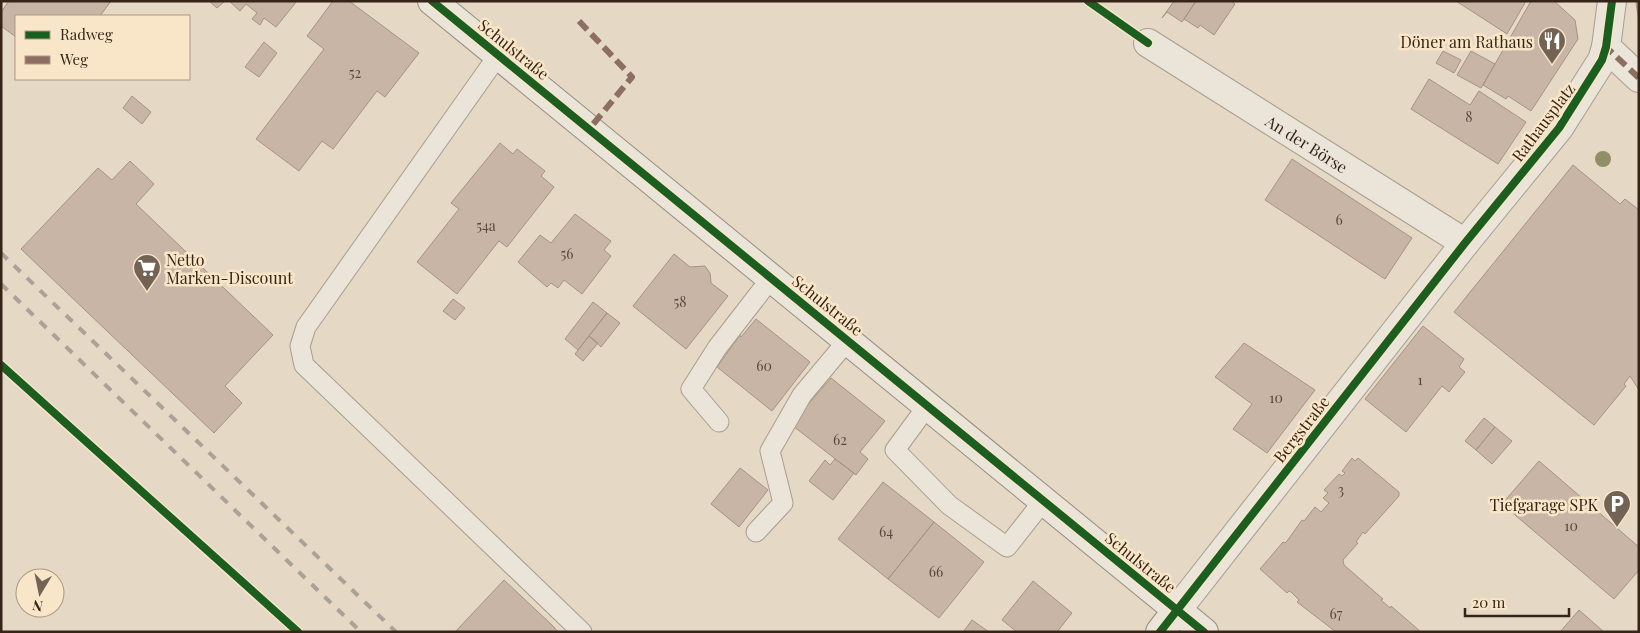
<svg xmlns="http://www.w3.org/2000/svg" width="1640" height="633" viewBox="0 0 1640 633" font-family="'Playfair Display',serif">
<rect width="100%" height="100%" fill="#e5d8c4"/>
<!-- building -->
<path fill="#c8b5a5" stroke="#a49385" d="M9 1H111L100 16H16V37L1 26V12Z
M209 1H225L217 8Z
M229 1H297L276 27 264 18 260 25 252 19 257 13 246 4 240 11Z
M333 1H349L419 53 385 97 377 91 333 149 322 141 299 171 256 139 324 49 307 36Z
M1174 1H1196L1182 22 1167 12 1162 18Z
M1196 1H1231L1235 4 1214 35 1200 25 1198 28 1184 19Z
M1456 1H1526L1507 34Z
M1531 1H1554L1575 20 1578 39 1531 111 1508 96 1506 99 1483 85Z
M1639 1V21L1636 3Z
M264 42 277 53 259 77 245 67Z
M1443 51 1461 60 1454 73 1436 63Z
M1471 51 1495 64 1481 88 1457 75Z
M1429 79 1470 105 1479 91 1526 122 1498 164 1411 109Z
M132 96 151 112 142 124 123 108Z
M500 143 513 154 517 149 545 171 541 176 554 187 507 247 499 241 457 294 417 262 459 209 451 203Z
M1292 159 1412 238 1385 279 1265 200Z
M130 161 154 184 136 204 273 335 225 386 242 403 214 433 21 249 98 168 112 180Z
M1573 165 1620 204 1625 199 1639 210V390L1630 376 1624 384 1626 386 1594 425 1454 312Z
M575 214 611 241 604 250 611 256 582 294 564 280 558 288 551 283 547 287 518 262 540 235 551 243Z
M674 254 690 267 705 266 710 273 711 283 728 296 686 349 633 306Z
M453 299 465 308 455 320 443 311Z
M593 302 607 313 578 350 565 339Z
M607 313 620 323 601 347 589 336Z
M756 319 810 362 772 411 717 367 740 335 741 337Z
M1423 326 1464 359 1459 367 1465 372 1449 392 1442 386 1406 432 1365 399Z
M589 336 598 343 583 361 575 354Z
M1244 343 1315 390 1267 453 1233 429 1252 404 1215 377Z
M831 378 885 421 860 452 868 459 856 475 793 426 804 411 803 410Z
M1484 418 1495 427 1476 450 1465 441Z
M1495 427 1512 441 1492 464 1476 450Z
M1352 458 1355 461 1358 458 1399 492V496L1365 534 1363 532 1356 542 1358 543 1343 560 1344 565 1383 599 1381 600 1390 608 1391 606 1421 632H1336L1297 602 1299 600 1291 592 1289 591 1287 593 1260 569 1283 542 1285 543 1287 541 1302 520 1304 521 1315 507 1321 512 1329 503 1323 498 1328 493 1324 490 1339 474 1342 476 1345 473 1342 471Z
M835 459 854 473 833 500 809 481 825 460 830 465Z
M1539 461 1639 547V570L1614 599 1502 504Z
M740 468 768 490 739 527 711 504Z
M883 482 934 522 888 579 838 539Z
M934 522 984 562 939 618 888 579Z
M504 580 553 626 558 632H455Z
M1033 581 1072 613 1057 632H1017L1002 620Z
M1579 610 1604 632H1560Z
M972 620 989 632H963Z"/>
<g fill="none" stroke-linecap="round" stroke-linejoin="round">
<defs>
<path id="lane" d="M499 54 306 327 300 346 304 365 582 632
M928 405 895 450 949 505 1007 547 1044 500
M719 422 691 389 717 348 772 277
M756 532 783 503 770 451 802 395 848 340"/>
<g id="street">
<path id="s1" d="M1148 43 1465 243"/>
<path d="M1606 47 1639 78"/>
<path d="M1177 610 1465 243 1559 128 1602 60 1606 47 1612 1"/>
</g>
<path id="secondary" d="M432 1 1204 632
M1160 632 1177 610"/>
</defs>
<!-- lane casing -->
<use href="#lane" stroke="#a89d8f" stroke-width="21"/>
<!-- street casing -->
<use href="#street" stroke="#a89d8f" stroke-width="30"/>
<!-- secondary casing -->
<use href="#secondary" stroke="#988c7f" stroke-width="30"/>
<!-- lane -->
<use href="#lane" stroke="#ebe4d8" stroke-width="19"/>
<!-- street -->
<use href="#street" stroke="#ebe4d8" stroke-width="28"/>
<!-- secondary -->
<use href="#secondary" stroke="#ebe4d8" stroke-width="28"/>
<!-- rail -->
<path stroke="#aaa299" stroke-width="4" stroke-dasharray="9 9" stroke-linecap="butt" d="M1 253 396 632
M1 284 361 632"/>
<!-- quiet -->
<path stroke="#8d6e63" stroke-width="6" stroke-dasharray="12 6" stroke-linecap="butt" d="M579 21 632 77 590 128
M1605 50 1606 47 1639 78"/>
<defs>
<path id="cycleway" d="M432 1 1204 632
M1088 1 1148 43
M1 365 298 632
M1160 632 1465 243 1559 128 1602 60 1606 47 1612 1"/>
</defs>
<!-- cycleway casing -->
<use href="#cycleway" stroke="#f9e6c8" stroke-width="11"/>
<!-- cycleway -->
<use href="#cycleway" stroke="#1b5e20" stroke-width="8"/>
</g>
<!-- trees -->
<circle fill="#908f68" cx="1603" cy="159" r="8"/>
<!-- icons -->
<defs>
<symbol id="restaurant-pin" viewBox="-11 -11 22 30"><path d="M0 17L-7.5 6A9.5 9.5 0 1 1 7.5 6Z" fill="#736354" stroke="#f9e6c8"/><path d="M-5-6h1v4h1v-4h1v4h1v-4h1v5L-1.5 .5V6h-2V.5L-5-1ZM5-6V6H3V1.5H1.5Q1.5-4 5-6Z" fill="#fff"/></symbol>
<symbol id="supermarket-pin" viewBox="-11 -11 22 30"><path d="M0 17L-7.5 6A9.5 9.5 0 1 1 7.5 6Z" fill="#736354" stroke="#f9e6c8"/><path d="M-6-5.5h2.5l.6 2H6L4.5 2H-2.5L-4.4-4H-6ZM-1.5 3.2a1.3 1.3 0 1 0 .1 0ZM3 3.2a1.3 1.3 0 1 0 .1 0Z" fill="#fff"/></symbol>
<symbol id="parking-pin" viewBox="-11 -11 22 30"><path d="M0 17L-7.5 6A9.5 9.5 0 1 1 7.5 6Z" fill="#736354" stroke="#f9e6c8"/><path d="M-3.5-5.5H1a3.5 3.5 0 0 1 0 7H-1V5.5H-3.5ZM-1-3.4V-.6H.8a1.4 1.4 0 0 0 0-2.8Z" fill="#fff"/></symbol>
</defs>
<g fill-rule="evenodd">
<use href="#restaurant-pin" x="1536" y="25" width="32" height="43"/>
<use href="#supermarket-pin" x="131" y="252" width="32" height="43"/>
<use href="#parking-pin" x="1601" y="488" width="32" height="43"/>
</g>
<g text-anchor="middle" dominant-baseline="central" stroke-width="5" stroke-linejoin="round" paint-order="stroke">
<!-- number labels -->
<g font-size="14" fill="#5a483b">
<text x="355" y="72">52</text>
<text x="1469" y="116">8</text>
<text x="1339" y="219">6</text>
<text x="486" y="225">54a</text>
<text x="567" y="253">56</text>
<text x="680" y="301">58</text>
<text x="764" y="365">60</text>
<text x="1420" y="379">1</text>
<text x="1276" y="397">10</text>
<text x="840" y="439">62</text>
<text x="1341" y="489">3</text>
<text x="1571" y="525">10</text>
<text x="886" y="531">64</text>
<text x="936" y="571">66</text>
<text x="1336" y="613">67</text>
</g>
<!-- poi labels -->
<g font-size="16" fill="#362418" stroke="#f9e6c8" text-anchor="end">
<text x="1533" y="41">Döner am Rathaus</text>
<text x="166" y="259" text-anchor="start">Netto<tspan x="166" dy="18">Marken-Discount</tspan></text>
<text x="1598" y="504">Tiefgarage SPK</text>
</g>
<!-- street labels -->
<g font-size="16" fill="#362418" stroke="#f9e6c8">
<text transform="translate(514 49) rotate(39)">Schulstraße</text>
<text transform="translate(1543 122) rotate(-53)">Rathausplatz</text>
<text stroke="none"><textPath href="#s1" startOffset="188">An der Börse</textPath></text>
<text transform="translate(828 305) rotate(39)">Schulstraße</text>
<text transform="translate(1301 429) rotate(-52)">Bergstraße</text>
<text transform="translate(1141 562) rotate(39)">Schulstraße</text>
</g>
</g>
<!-- border -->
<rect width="1640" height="633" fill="none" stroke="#362418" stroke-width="5"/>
<!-- legend -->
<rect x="15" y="15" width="175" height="65" fill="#f9e6c8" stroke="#ab9882"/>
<rect x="25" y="31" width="25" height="8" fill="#1b5e20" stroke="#ab9882"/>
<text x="60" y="40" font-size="15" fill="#362418">Radweg</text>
<rect x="25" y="56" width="25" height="8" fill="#8d6e63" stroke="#ab9882"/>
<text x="60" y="65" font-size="15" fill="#362418">Weg</text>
<!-- north arrow -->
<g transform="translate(40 593) rotate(190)"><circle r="24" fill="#f9e6c8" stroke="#ab9882"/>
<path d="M0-4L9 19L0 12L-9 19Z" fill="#736354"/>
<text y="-8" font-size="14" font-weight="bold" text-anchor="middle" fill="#362418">N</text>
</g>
<!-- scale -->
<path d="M1465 608v8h104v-8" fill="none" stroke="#362418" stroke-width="2.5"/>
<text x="1472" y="608" font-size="15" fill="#362418" stroke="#f9e6c8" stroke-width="4" paint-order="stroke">20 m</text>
</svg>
